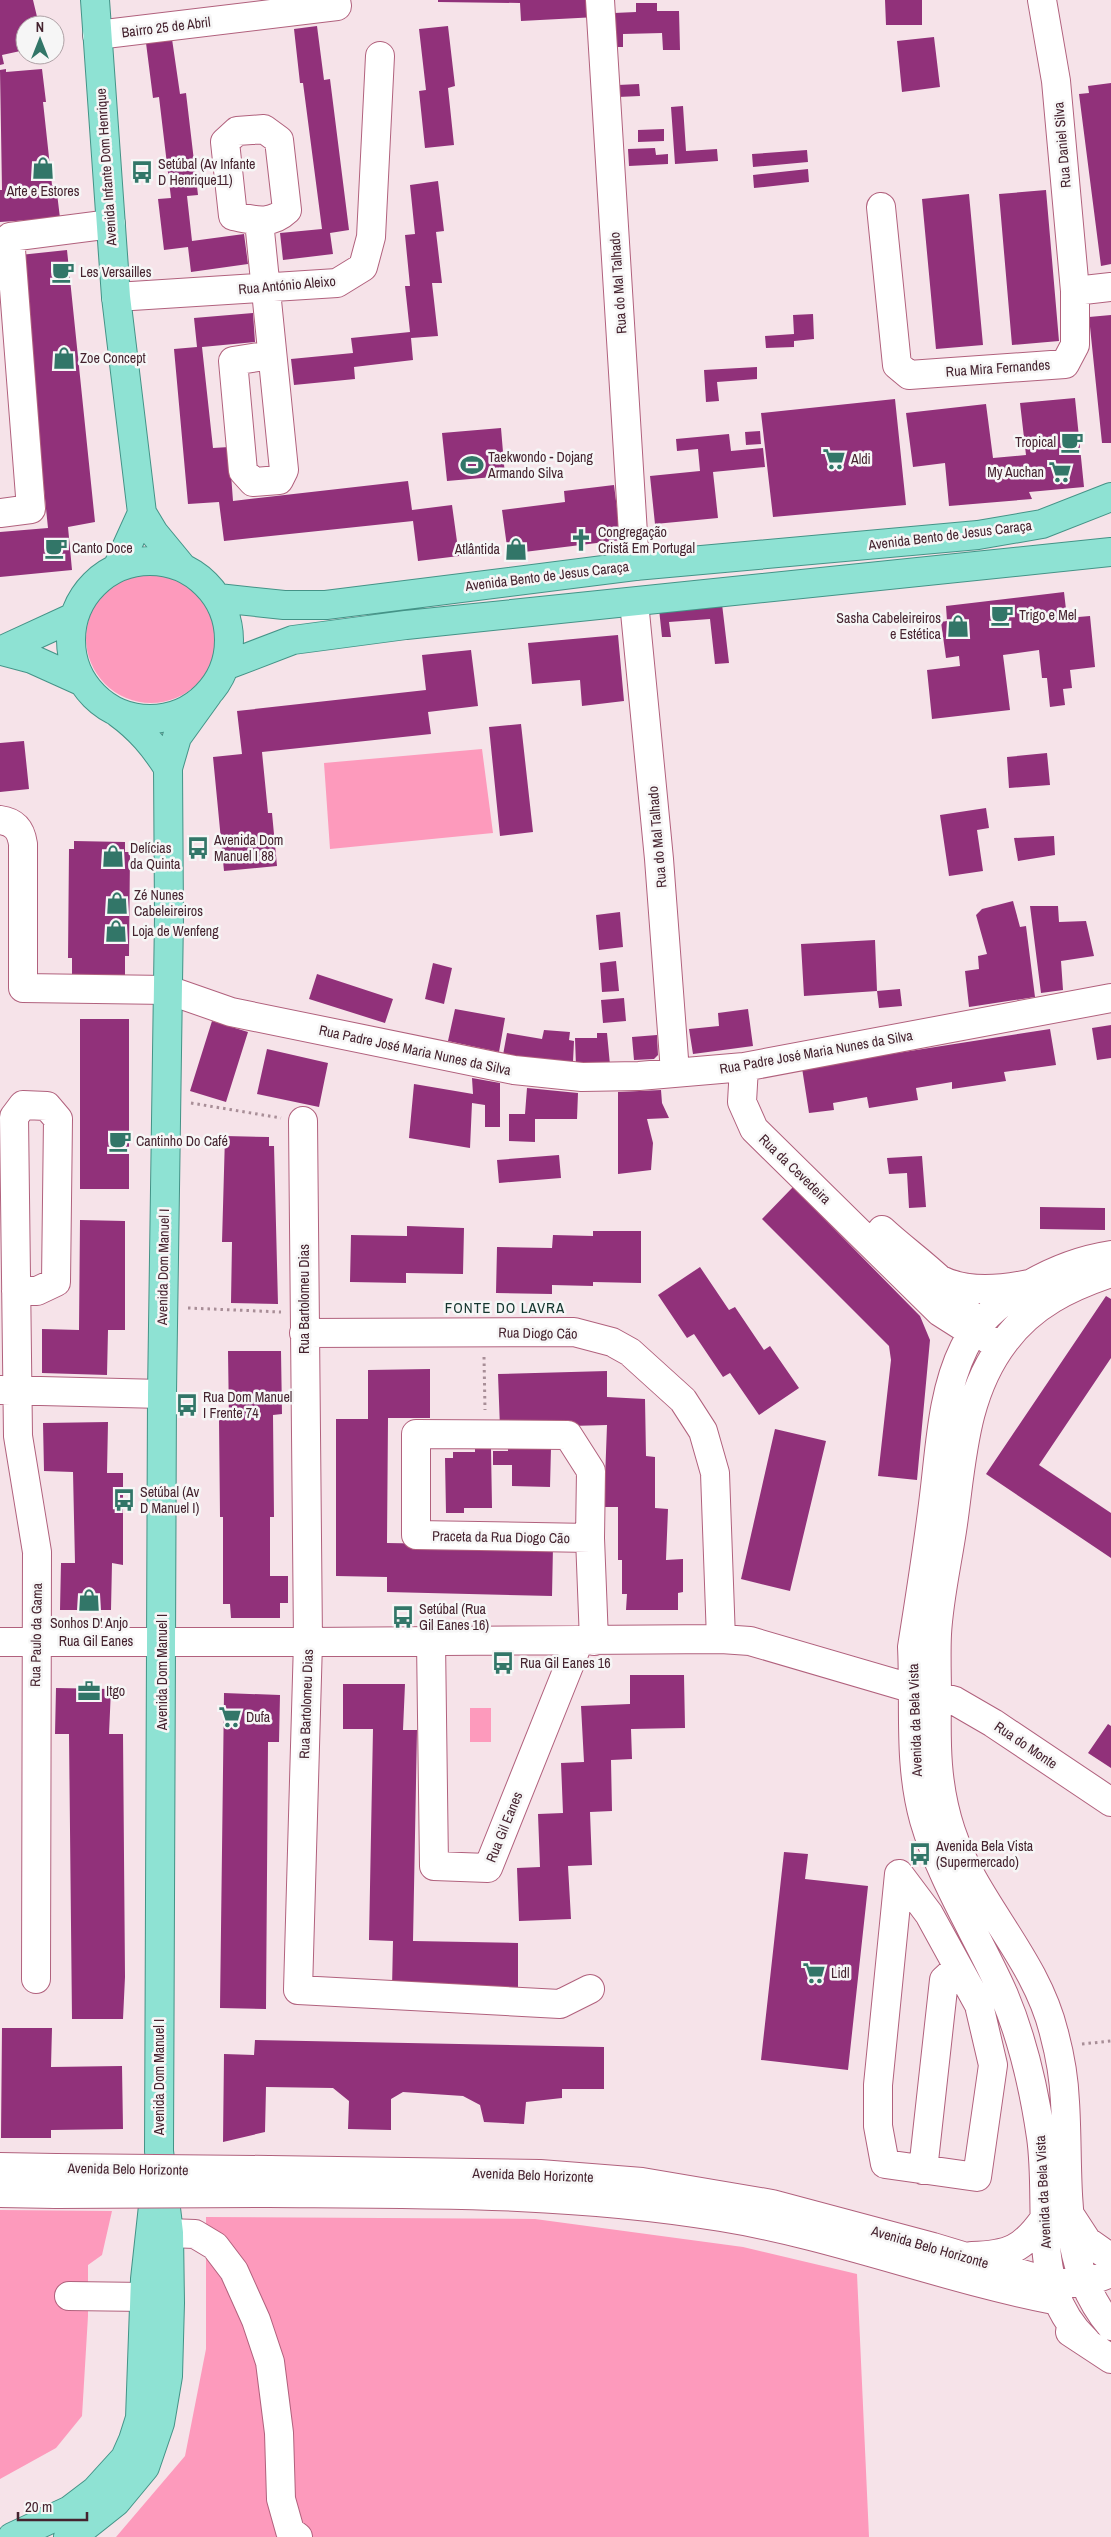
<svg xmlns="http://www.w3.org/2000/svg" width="1111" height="2537" viewBox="0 0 1111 2537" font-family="'Archivo Narrow',sans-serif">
<rect width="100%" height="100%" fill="#f6e3e9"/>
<!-- green -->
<path fill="#fd9abc" d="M86 638a65 65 0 1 1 130 0a65 65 0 1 1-130 0Z
M482 749 493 833 330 849 324 763Z
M470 1708H491V1742H470Z
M0 2210 112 2211 102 2255 88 2265V2316L82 2416 56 2448 0 2479Z
M206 2217 535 2219 743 2247 857 2274 869 2537H116L185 2456 206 2349Z"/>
<!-- building -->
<path fill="#91317a" d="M0 0H33L39 25H25V50L2 55 4 64 0 65Z
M438 0H595L597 17 521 21 520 3 438 2Z
M885 0H922V25H886Z
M636 3H657V11H679L680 50H663L662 33 623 34V47H615L614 13 636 12Z
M317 26 324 80 330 79 349 230 330 233 333 254 283 260 280 233 322 229 303 83H300L294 29Z
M448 26 455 86 448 88 454 145 425 148 419 91 426 90 419 29Z
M934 37 940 87 902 92 897 41Z
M172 39 180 94 186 93 198 195 187 196 192 241 244 234 248 264 191 272 188 247 164 250 158 199 171 198 159 97 153 98 146 43Z
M6 69V72L42 69 46 102H43L52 185H56L60 218 0 222V190H2L0 70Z
M1111 83V264L1101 266 1079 94 1089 93 1088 86Z
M639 84 640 96 618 97V85Z
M683 106 686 151 717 149 718 161 675 164 671 107Z
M664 129V141L638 142V130Z
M655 148 656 155 668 154V164L629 166 628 149Z
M807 150 808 162 753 167 752 154Z
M808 169 809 182 754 188 753 175Z
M438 181 444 231 436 232 442 283H432L438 336 411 338 413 360 354 367 355 379 294 385 291 359 353 353 351 338 410 332 405 286H410L405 235 415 234 410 185Z
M1046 190 1059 341 1012 345 999 194Z
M969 194 983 345 936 349 922 199Z
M67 250 95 522 68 527 72 570 0 577V532L48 528 20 255Z
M253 313 255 342 202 347 213 448 229 447 233 501 408 481 412 510 452 505 459 556 418 561 413 521 224 541 219 502 188 504 174 349 197 347 194 318Z
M813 314 814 339 794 341V347L766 348 765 336 794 334 793 315Z
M1111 315V443H1102L1089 317Z
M757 367V379L717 382 719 401 706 402 704 370Z
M1075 398 1084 487 1029 492 1032 499 949 506 945 463 913 467 906 413 986 404 993 458 1026 455 1020 403Z
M895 399 906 505 773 517 761 413Z
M501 428 505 476 447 481 442 433Z
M760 431 761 444 746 445 745 432Z
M729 434 731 451 763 448 765 467 713 472 718 518 655 524 650 476 700 471 698 449 677 451 676 439Z
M614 485 621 540 508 554 502 510 565 502 564 491Z
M1064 592 1067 618 1090 616 1095 667 1070 670 1072 688 1063 689 1065 705 1050 707 1047 678H1042L1039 650 1003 655 1010 710 932 719 927 670 960 666 959 656 946 658 941 622 947 621 946 606Z
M722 604 729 663 715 664 710 619 669 622 671 637H662L659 609Z
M618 635 624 701 582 706 580 680 532 684 528 643Z
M471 650 478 706 428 712 431 734 262 752 268 813H272L277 866 224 871 213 757 242 754 237 711 426 690 422 655Z
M521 724 533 832 500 836 489 727Z
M24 741 29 789 0 792V743Z
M1047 753 1050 785 1009 788 1007 757Z
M986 808 989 828 977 830 983 871 949 876 940 815Z
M1054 836 1055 855 1018 861 1014 838Z
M74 841 125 842V852H130L129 956H125V976L72 975V958H68L69 849H74Z
M1013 901 1020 927 1026 926 1035 997 969 1007 965 971 979 969 978 956 987 954 976 915 982 909Z
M1030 906H1058L1059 922 1086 921 1094 956 1061 961 1063 990 1041 993Z
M620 912 623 947 599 950 596 915Z
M875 940 877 991 804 996 801 944Z
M616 961 619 991 602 992 600 963Z
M433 963 452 968 444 1004 425 999Z
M317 974 393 999 385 1023 309 999Z
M900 989 902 1006 879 1008 877 991Z
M624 998 626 1021 603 1023 601 1000Z
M455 1009 505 1018 499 1052 448 1041Z
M748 1009 753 1046 693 1054 689 1029 719 1026 718 1013Z
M80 1019H129V1189H80Z
M212 1021 248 1032 226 1102 190 1091Z
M1111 1025V1058L1097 1060 1092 1028Z
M1050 1029 1056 1065 1004 1072 1006 1081 952 1089V1082L916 1088 918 1100 869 1108 867 1097 833 1103 834 1110 809 1113 802 1068Z
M544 1030 570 1032 569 1040 574 1041 573 1062 538 1060 503 1055 507 1033 542 1039Z
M597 1033H607L610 1065 576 1066 575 1038H597Z
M657 1035 658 1055 654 1059 634 1060 632 1037Z
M267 1049 328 1063 319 1107 257 1094Z
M472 1078 500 1083V1127H485V1105L472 1103 470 1148 409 1138 414 1084 473 1094Z
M527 1088 578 1093 577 1119H535V1142L509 1141V1114H525Z
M661 1090 662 1103 669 1118 647 1119 653 1143 651 1170 618 1174V1092Z
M225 1136 269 1137V1146H274L278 1304 231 1303 232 1242H222Z
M559 1155 561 1178 499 1183 497 1160Z
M922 1156 926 1207 909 1208 907 1173 889 1174 887 1158Z
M793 1187 920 1316 930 1340 917 1480 878 1476 891 1360 889 1346 762 1219Z
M1040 1207 1105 1208V1230L1040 1229Z
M80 1220 125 1221V1330H108L107 1375 42 1373V1329L79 1330Z
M407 1226 464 1228 463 1274 406 1273V1283L350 1282 351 1235 407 1236Z
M593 1231H641V1283L593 1282V1286L552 1285V1294L496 1293 497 1247 552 1248 553 1235 593 1236Z
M700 1267 729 1310 735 1307 764 1350 770 1346 799 1388 759 1415 730 1373 723 1377 694 1334 687 1338 658 1295Z
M1106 1296 1111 1299V1358L1039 1465 1111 1513V1558L986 1474Z
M228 1351H281L282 1414 273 1415 274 1517H270V1576H288V1603H280V1618H231L230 1604H223V1517H220L219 1420H229Z
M430 1369V1418H388L387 1543 553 1546 552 1596 387 1592V1577L336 1576V1419H368V1370Z
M607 1371V1397L645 1399 646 1456 655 1457V1508L668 1509 666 1560 683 1559V1592L678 1593V1610H626L627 1594H622V1560H618V1507H604L607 1425 500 1428 498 1374Z
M108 1422 107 1473H123V1565L112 1563 111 1610H60L61 1563H75L73 1472 44 1471 43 1423Z
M775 1429 826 1441 790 1591 741 1579Z
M508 1447 551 1448 550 1487 512 1486V1465H493V1451H508Z
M475 1448H491L492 1508H464V1513H446L445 1458H453V1452H475Z
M630 1675H684L685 1728 631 1729 632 1759 611 1760 612 1811 590 1812 592 1865 568 1866 571 1919 519 1921 517 1868 540 1867 538 1814 563 1813 561 1763 584 1762 581 1706 630 1704Z
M343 1684H405L403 1730H417L413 1941 518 1943V1988H392L393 1941 369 1940 373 1729H343Z
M56 1688 111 1689 109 1734H123L125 1977 123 2019H72L69 1734H55Z
M224 1693 280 1695 279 1742H268L266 2009 220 2008Z
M1108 1724 1111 1726V1768L1088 1753Z
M784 1852 808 1854 805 1879 868 1886 848 2070 761 2060Z
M2 2028H52L51 2067 122 2066 123 2129 51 2130V2138H1Z
M255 2040 604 2047V2089H562V2098L526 2102 524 2124 484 2122 480 2105 463 2096 403 2092 391 2099V2130L348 2129 349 2101 333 2088 266 2087 265 2132 223 2142 224 2054 254 2055Z"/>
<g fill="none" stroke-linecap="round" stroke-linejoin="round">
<defs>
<path id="minor" d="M600 0 635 566
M1042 0 1056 81 1075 291
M97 35 337 6 336 0
M264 129 279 140 287 210C270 226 254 220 233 216L225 142 237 131Z
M881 207 897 365 909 375 1065 364 1075 345V291L1111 287
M259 221 284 470 279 480 253 482 243 471 233 361 271 355
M116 297 337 283 363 267 371 237 380 56
M0 513 31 509 10 237 111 224
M634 602 659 859 675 1072
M0 820C15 822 21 830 23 844V988L168 990 231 1012 514 1070 582 1077 639 1076 744 1067 1111 998
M744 1067 742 1102 754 1129 940 1312 962 1326 977 1330 989 1340
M303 1121 308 1642 298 1990 560 2004 590 1989
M882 1230C914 1260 960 1287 977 1330
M1111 1273C1069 1287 1032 1305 1005 1341 964 1394 962 1461 953 1524 948 1560 939 1597 937 1634 936 1655 937 1677 937 1698 936 1744 936 1786 951 1831 975 1903 1036 1958 1054 2033 1060 2055 1064 2079 1065 2102 1070 2178 1058 2264 1111 2326
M939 1279C965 1293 1000 1290 1029 1284
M16 1291H37L56 1282 58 1119 47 1106 23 1105 14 1117 18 1436 37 1552 36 1979
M304 1333 574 1332 612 1342 630 1352 683 1400 703 1431 715 1473 721 1639
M0 1390 162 1394
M590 1538 416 1535V1434L568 1435 591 1471 590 1538 594 1641
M431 1641 434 1866 488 1868 579 1641
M0 1642H308L721 1639 750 1641 955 1701 993 1723 1111 1802
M899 1874 929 1914 979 2005 993 2065 977 2177 885 2164 878 2126V2085Z
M0 2167 56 2168
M269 2170 540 2174 642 2182 772 2204 933 2247 1052 2283H1085L1111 2273
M923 2170 944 1980 958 1967
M0 2193 56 2194
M269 2193C420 2194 571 2192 721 2217 832 2235 939 2277 1049 2299
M1072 2218 1087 2241 1111 2258
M169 2233 195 2234 215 2246 234 2271 256 2320 270 2362 279 2433 281 2499 290 2531 298 2537
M972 2256C1009 2255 1023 2249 1044 2219
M69 2296 145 2297
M1070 2332 1111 2359
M1086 2341C1029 2288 1051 2206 1041 2137 1034 2089 1023 2040 1004 1995 978 1936 942 1882 924 1820 908 1763 915 1705 912 1647 920 1597 928 1547 934 1496 940 1448 942 1392 964 1348 988 1298 1059 1263 1111 1255"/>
<path id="major" d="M95 0 116 297 142 513 154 533 182 567
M71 640a79 79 0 1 1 158 0a79 79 0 1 1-158 0Z
M117 568 142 513
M218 598 284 605H326L635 566 978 535 1042 524 1111 497
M0 651 74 617
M2 651 32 659 83 682
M225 666 293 640 406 625 1111 552
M118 713C140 729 154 746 168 768
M12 2537 70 2510 95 2491 125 2458 133 2440 140 2418 145 2279 154 2197
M68 2537 77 2533 116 2502 145 2467 160 2423 168 2376 170 2303 169 2233 159 2151 162 1394 169 916 168 768 177 737 208 694"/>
</defs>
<!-- minor casing -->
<use href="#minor" stroke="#b1617d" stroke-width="30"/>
<!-- major casing -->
<use href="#major" stroke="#449387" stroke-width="30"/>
<!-- path -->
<path stroke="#a88e97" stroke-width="3" stroke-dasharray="2.5 4" stroke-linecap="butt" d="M191 1103 281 1118
M188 1308 281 1312
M484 1357 485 1410
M1082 2044 1111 2041"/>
<!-- minor -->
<use href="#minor" stroke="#fff" stroke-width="28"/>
<!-- major -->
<use href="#major" stroke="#8ee2d3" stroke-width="28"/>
<defs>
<path id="minor-bridge" d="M56 2168 269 2170
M56 2194 269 2193"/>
</defs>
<!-- minor-bridge casing -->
<use href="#minor-bridge" stroke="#b1617d" stroke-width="30" stroke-linecap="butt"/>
<!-- minor-bridge -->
<use href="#minor-bridge" stroke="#fff" stroke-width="28"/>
</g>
<!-- icons -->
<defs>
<symbol id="shop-bare" viewBox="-9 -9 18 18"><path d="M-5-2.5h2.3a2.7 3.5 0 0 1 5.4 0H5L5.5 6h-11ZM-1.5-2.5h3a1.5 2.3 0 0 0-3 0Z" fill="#327668" stroke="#f6f6f6" stroke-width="2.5" paint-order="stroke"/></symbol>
<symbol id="bus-bare" viewBox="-9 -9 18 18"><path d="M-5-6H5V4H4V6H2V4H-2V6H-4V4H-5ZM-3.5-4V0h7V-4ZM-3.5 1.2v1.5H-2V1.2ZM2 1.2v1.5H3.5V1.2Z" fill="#327668" stroke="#f6f6f6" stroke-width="2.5" paint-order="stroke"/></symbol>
<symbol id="cafe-bare" viewBox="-9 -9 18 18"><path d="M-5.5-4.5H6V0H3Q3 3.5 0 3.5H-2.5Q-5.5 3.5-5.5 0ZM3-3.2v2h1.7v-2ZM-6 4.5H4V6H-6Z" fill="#327668" stroke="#f6f6f6" stroke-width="2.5" paint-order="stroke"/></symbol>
<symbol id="supermarket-bare" viewBox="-9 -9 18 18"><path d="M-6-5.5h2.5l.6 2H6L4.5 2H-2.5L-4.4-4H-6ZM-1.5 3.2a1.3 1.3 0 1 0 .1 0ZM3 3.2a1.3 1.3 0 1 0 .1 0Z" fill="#327668" stroke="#f6f6f6" stroke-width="2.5" paint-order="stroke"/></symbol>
<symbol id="stadium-bare" viewBox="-9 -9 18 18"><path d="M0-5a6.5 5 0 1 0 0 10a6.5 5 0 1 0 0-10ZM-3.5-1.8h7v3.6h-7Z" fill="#327668" stroke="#f6f6f6" stroke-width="2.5" paint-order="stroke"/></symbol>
<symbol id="church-bare" viewBox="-9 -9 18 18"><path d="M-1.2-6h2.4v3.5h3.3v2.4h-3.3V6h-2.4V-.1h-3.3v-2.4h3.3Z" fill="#327668" stroke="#f6f6f6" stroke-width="2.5" paint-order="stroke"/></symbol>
<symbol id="office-bare" viewBox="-9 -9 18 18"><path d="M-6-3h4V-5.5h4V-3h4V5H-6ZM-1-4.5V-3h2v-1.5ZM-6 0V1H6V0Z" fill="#327668" stroke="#f6f6f6" stroke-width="2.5" paint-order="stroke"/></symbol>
</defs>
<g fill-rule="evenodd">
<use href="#shop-bare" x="27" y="152" width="32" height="32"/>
<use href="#bus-bare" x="126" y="156" width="32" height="32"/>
<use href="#cafe-bare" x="47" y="256" width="32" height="32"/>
<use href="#shop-bare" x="48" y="342" width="32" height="32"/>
<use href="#cafe-bare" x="1056" y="426" width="32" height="32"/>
<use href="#supermarket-bare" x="818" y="443" width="32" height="32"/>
<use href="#stadium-bare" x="456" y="449" width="32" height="32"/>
<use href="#supermarket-bare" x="1044" y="456" width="32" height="32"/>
<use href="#church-bare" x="565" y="524" width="32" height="32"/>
<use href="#cafe-bare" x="40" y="532" width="32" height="32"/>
<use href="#shop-bare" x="500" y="533" width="32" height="32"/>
<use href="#cafe-bare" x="986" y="599" width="32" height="32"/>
<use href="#shop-bare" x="942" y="610" width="32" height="32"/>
<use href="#bus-bare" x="182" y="832" width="32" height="32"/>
<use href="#shop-bare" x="97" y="840" width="32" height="32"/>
<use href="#shop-bare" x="101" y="887" width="32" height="32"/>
<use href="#shop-bare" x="100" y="915" width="32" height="32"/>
<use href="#cafe-bare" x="104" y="1125" width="32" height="32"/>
<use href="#bus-bare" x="171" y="1389" width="32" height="32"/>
<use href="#bus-bare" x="108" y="1484" width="32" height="32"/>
<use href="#shop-bare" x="73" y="1584" width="32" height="32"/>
<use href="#bus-bare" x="387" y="1601" width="32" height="32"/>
<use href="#bus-bare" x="487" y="1647" width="32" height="32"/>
<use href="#office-bare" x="73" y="1675" width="32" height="32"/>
<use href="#supermarket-bare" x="214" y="1701" width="32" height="32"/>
<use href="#bus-bare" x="904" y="1838" width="32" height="32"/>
<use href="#supermarket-bare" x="798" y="1957" width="32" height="32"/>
</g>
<g text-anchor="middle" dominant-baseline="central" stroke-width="5" stroke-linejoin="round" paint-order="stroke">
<!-- street labels -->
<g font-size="14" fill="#45232f" stroke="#f6f6f6">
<text transform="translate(166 27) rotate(-7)">Bairro 25 de Abril</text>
<text transform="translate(1062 145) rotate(-95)">Rua Daniel Silva</text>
<text transform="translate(106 167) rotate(-94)">Avenida Infante Dom Henrique</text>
<text transform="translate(618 283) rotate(-94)">Rua do Mal Talhado</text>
<text transform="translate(287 285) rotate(-5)">Rua António Aleixo</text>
<text transform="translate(998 368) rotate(-4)">Rua Mira Fernandes</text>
<text transform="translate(950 535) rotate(-7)">Avenida Bento de Jesus Caraça</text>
<text transform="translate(547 576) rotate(-7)">Avenida Bento de Jesus Caraça</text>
<text transform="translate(657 837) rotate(-95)">Rua do Mal Talhado</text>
<text transform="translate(415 1050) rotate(12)">Rua Padre José Maria Nunes da Silva</text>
<text transform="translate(816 1052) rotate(-10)">Rua Padre José Maria Nunes da Silva</text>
<text transform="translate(795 1169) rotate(44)">Rua da Cevedeira</text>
<text transform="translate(163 1267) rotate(-89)">Avenida Dom Manuel I</text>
<text transform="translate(304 1299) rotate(-90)">Rua Bartolomeu Dias</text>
<text transform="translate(538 1333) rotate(1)">Rua Diogo Cão</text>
<text transform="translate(501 1537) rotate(1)">Praceta da Rua Diogo Cão</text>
<text transform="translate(36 1635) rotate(-89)">Rua Paulo da Gama</text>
<text x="96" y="1641">Rua Gil Eanes</text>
<text transform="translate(162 1672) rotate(-90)">Avenida Dom Manuel I</text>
<text transform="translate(306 1704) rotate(-88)">Rua Bartolomeu Dias</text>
<text transform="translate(915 1720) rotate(-92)">Avenida da Bela Vista</text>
<text transform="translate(1026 1745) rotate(34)">Rua do Monte</text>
<text transform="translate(504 1827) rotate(-68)">Rua Gil Eanes</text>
<text transform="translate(159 2077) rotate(-90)">Avenida Dom Manuel I</text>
<text transform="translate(128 2169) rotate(1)">Avenida Belo Horizonte</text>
<text transform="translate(533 2175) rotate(2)">Avenida Belo Horizonte</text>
<text transform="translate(1043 2192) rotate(-93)">Avenida da Bela Vista</text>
<text transform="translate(930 2247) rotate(16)">Avenida Belo Horizonte</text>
</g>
<!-- poi labels -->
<g font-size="14" fill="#45232f" stroke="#f6f6f6" text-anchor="start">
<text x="158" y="164">Setúbal (Av Infante<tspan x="158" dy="16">D Henrique11)</tspan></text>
<text x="43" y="191" text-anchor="middle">Arte e Estores</text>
<text x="80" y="272">Les Versailles</text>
<text x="80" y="358">Zoe Concept</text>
<text x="1056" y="442" text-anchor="end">Tropical</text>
<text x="488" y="457">Taekwondo - Dojang<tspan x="488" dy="16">Armando Silva</tspan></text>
<text x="851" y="459">Aldi</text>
<text x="1044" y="472" text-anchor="end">My Auchan</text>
<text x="598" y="532">Congregação<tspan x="598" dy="16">Cristã Em Portugal</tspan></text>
<text x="72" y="548">Canto Doce</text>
<text x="500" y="549" text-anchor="end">Atlântida</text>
<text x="1019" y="615">Trigo e Mel</text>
<text x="941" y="618" text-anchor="end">Sasha Cabeleireiros<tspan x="941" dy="16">e Estética</tspan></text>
<text x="214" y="840">Avenida Dom<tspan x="214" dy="16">Manuel I 88</tspan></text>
<text x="130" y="848">Delícias<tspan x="130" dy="16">da Quinta</tspan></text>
<text x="134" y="895">Zé Nunes<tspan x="134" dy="16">Cabeleireiros</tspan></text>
<text x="132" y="931">Loja de Wenfeng</text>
<text x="136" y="1141">Cantinho Do Café</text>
<text x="203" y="1397">Rua Dom Manuel<tspan x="203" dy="16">I Frente 74</tspan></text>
<text x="140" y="1492">Setúbal (Av<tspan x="140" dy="16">D Manuel I)</tspan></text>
<text x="419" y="1609">Setúbal (Rua<tspan x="419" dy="16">Gil Eanes 16)</tspan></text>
<text x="89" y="1623" text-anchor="middle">Sonhos D' Anjo</text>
<text x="520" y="1663">Rua Gil Eanes 16</text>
<text x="106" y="1691">Itgo</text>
<text x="246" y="1717">Dufa</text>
<text x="936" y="1846">Avenida Bela Vista<tspan x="936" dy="16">(Supermercado)</tspan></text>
<text x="831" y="1973">Lidl</text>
</g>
<!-- neighbourhood labels -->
<g font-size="15" letter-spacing="1" fill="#15362f" stroke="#f6f6f6">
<text x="505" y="1307">FONTE DO LAVRA</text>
</g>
</g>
<!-- north arrow -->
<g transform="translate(40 40)"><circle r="24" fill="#f6f6f6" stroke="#afa2a6"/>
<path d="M0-4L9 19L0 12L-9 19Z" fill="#327668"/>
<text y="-8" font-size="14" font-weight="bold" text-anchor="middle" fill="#45232f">N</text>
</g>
<!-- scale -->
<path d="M18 2512v8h69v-8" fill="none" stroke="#45232f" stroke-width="2.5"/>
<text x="25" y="2512" font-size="15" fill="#45232f" stroke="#f6f6f6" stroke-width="4" paint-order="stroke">20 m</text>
</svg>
